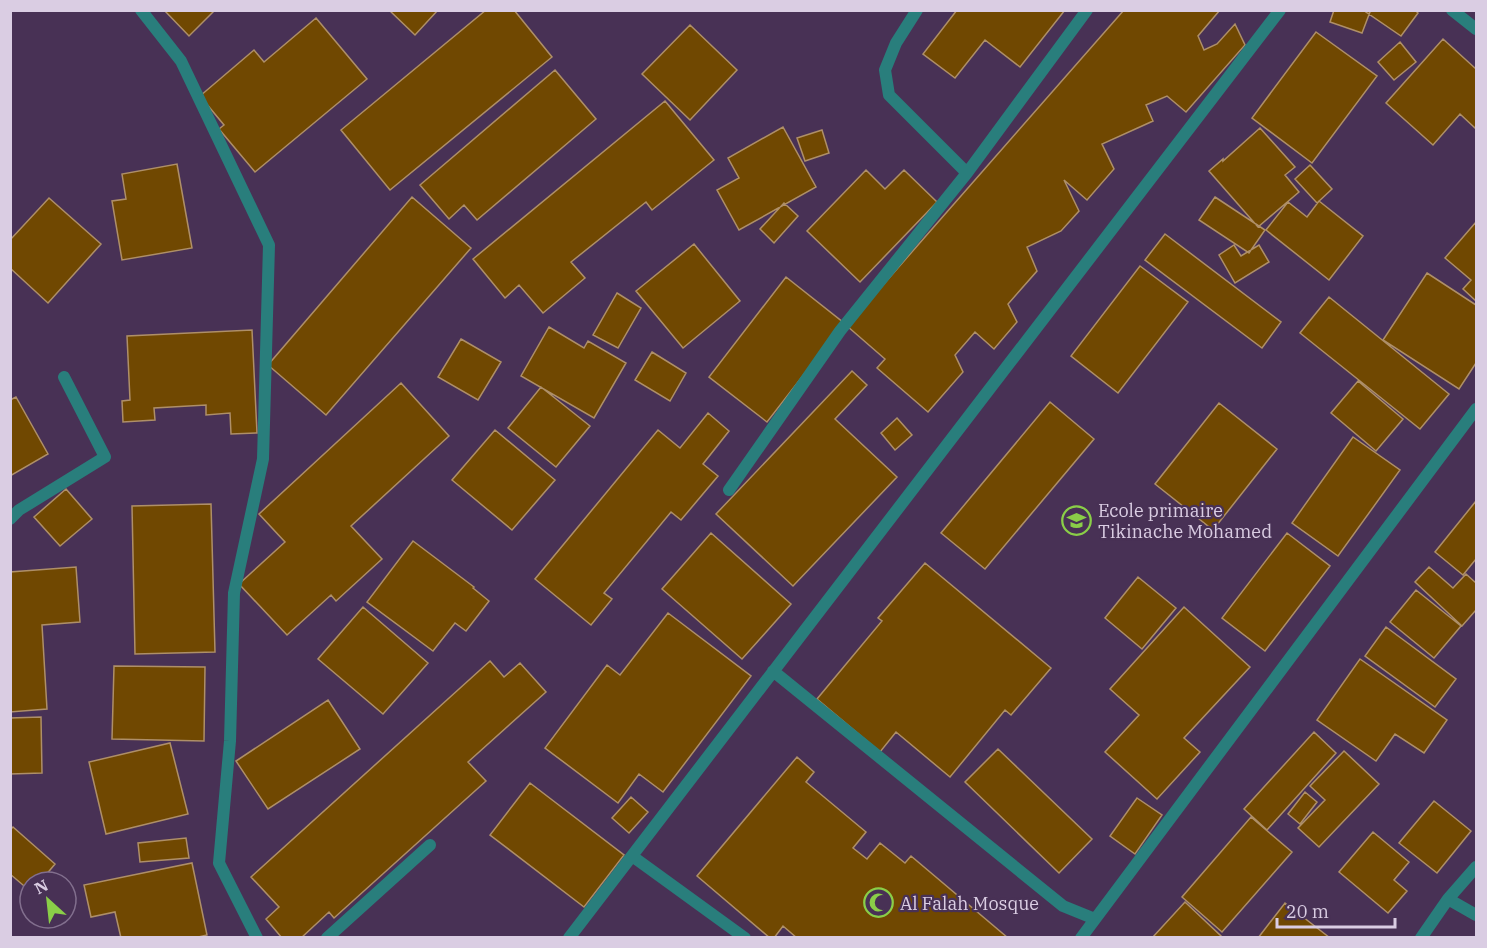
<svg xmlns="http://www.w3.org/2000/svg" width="1487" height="948" viewBox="0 0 1487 948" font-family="'IBM Plex Serif',serif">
<rect width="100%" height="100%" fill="#483155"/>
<!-- building -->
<path fill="#704801" stroke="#ae8f68" stroke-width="1.5" d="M164 10H215L189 36Z
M389 10H438L415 35Z
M486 10H514L552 57 390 190 341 130Z
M957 10H1065L1020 67 985 40 955 78 923 54Z
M1124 10H1220L1198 36 1204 50 1217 44 1235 24 1245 45 1186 112 1167 96 1146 105 1153 121 1102 144 1114 169 1087 200 1064 180 1079 211 1061 231 1027 247 1037 271 1008 304 1017 322 994 349 975 332 955 355 963 372 928 412 877 368 885 359 847 326Z
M1334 10H1365L1370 12 1362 33 1330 22Z
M1363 10H1415L1418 13 1401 36Z
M316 18 367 79 255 172 219 129 224 125 200 96 254 50 264 62Z
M690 25 737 70 690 120 642 74Z
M1316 32 1377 76 1312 163 1252 118Z
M1443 39 1476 69V126L1475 128 1460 114 1433 145 1386 103Z
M1400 42 1416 62 1394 80 1378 62Z
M555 70 596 119 477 220 464 205 449 219 420 185Z
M665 101 714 160 652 210 646 202 571 262 585 278 543 313 519 285 505 298 473 259Z
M783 127 816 187 739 230 717 190 739 178 728 158Z
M1260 128 1295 167 1285 175 1299 192 1258 227 1209 171 1223 159V161Z
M822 130 829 153 805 161 797 138Z
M177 164 192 248 122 260 112 201 126 199 122 174Z
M1310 165 1332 189 1317 203 1295 179Z
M866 170 885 189 904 170 937 202 860 282 807 231Z
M412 197 471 248 326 415 268 365Z
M1215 197 1265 230 1249 253 1199 220Z
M49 198 101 244 48 303 10 268V240Z
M1319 201 1363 236 1329 280 1266 230 1288 202 1307 217Z
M784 203 798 216 774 243 760 229Z
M1476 222V301L1463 289 1471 280 1445 258Z
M1165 234 1281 322 1262 348 1145 260Z
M694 244 740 301 683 348 636 291Z
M1234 245 1241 256 1259 245 1269 262 1235 283 1219 255Z
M1140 266 1188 302 1118 393 1071 356Z
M1427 273 1476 305V363L1459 389 1383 340Z
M786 277 844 323 767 422 709 377Z
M617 293 641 308 618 348 593 335Z
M1329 297 1449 394 1420 429 1300 333Z
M549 327 584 348 588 341 626 363 594 418 521 376Z
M252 330 257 433 231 434 230 413 206 415V405L154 408 155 420 123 422 122 401 130 400 127 336Z
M461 339 501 362 478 400 438 377Z
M652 352 686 373 670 401 635 380Z
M852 371 867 385 835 419 897 477 793 586 716 514Z
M1358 381 1403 419 1376 451 1331 413Z
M401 383 449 436 351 526 382 559 336 601 331 595 287 635 239 584 285 542 259 514Z
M541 387 590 426 556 467 508 428Z
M16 397 48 454 10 476V400Z
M1050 402 1094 439 985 569 941 533Z
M1219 403 1277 449 1213 530 1155 484Z
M708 413 729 431 703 464 718 476 681 520 671 512 604 593 612 599 591 625 535 579 658 430 680 448Z
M897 418 912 435 895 450 881 433Z
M495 430 555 480 512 530 452 480Z
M1353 437 1400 470 1338 556 1292 523Z
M66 489 92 519 60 546 34 517Z
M1476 501V559L1463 575 1435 552Z
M211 504 215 652 135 654 132 506Z
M711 533 791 604 742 659 662 589Z
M1287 533 1330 566 1265 651 1222 618Z
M413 541 474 587 473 588 489 601 466 631 455 623 433 651 367 602Z
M925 563 1051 668 1011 715 1005 710 950 777 896 732 880 752 817 699 882 621 878 618Z
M76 567 80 622 42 625 47 709 10 712V572Z
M1429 567 1453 588 1466 574 1476 583V610L1462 626 1415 582Z
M1138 577 1176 608 1142 649 1105 618Z
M1416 590 1461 626 1434 658 1390 622Z
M363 607 428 663 383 714 318 659Z
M1184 607 1250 667 1184 738 1200 752 1157 799 1105 752 1139 715 1110 689Z
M668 613 751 676 663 792 639 774 618 803 545 748 607 665 620 675Z
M1386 627 1456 679 1435 707 1365 656Z
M1360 659 1447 720 1424 753 1395 734 1376 761 1317 720Z
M490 661 504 677 520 663 546 692 468 762 486 781 334 918 329 912 301 938H282L266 919 279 907 251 877Z
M114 666 205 667 204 741 112 739Z
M328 700 360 749 268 809 236 761Z
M41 717 42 773 10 774V718Z
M1314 732 1336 753 1267 830 1244 809Z
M170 743 188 814 106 834 89 762Z
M998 749 1092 839 1059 873 965 782Z
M1344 751 1379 784 1319 847 1298 828 1325 800 1310 786Z
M797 757 814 772 806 782 866 832 853 848 867 859 880 843 905 863 911 856 1008 938H797L783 926 774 938H770L697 876Z
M530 783 624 855 584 907 490 835Z
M1305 792 1317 802 1300 824 1288 814Z
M631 797 648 812 629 833 612 818Z
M1137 798 1162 815 1135 854 1110 836Z
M1434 801 1471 831 1437 873 1399 843Z
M1251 817 1292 852 1222 932 1182 897Z
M13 827 55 864 40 882H30V891L10 874V830Z
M1373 832 1409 862 1394 880 1407 891 1388 913 1339 872Z
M186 838 189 858 140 862 138 843Z
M192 863 207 935 194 938H121L115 912 91 917 84 885Z
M1185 902 1221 936 1220 938H1152Z
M1285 903 1330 938H1258Z"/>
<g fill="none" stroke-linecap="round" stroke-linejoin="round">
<!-- minor -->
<path stroke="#297e7c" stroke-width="12" d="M141 10 181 61 269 245 263 459 234 593 230 741 219 863 257 938
M917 10 896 43 885 70 889 95 967 173
M1452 10 1476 29
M729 490 840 331 967 173 1087 10
M10 519 19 510 105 457 64 377
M773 671 1063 906 1095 919
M632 856 745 938
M1448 899 1476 915
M327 938 430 845
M569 938 1280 10
M1081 938 1476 409
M1421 938 1448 899 1476 867"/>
</g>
<!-- icons -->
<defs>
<symbol id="school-ring" viewBox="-11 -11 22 22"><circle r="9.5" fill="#483155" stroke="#8ace48" stroke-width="1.5"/><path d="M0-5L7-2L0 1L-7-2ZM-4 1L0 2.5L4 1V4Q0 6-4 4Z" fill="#8ace48"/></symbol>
<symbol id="mosque-ring" viewBox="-11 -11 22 22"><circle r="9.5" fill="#483155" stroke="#8ace48" stroke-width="1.5"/><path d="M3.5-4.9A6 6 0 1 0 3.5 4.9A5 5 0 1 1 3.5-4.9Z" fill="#8ace48"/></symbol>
</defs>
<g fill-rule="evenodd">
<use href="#school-ring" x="1060" y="504" width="33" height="33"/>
<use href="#mosque-ring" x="862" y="886" width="33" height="33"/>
</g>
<g text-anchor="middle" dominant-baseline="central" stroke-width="4.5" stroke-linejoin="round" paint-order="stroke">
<!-- poi labels -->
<g font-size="18" fill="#dacde3" stroke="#483155" text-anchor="start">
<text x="1098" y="510">Ecole primaire<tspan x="1098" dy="21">Tikinache Mohamed</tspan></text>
<text x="900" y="903">Al Falah Mosque</text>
</g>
</g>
<!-- border -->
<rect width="1487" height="948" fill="none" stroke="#dacde3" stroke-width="24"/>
<!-- north arrow -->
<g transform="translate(48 900) rotate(333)"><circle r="28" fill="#483155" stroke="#826f8e" stroke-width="1.5"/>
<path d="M0-4.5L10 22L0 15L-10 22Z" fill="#8ace48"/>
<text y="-9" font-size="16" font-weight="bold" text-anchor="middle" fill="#dacde3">N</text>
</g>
<!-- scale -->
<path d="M1277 918v9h118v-9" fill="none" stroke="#dacde3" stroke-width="3"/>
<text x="1286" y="918" font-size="18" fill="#dacde3" stroke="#483155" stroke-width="4.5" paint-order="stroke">20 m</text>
</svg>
